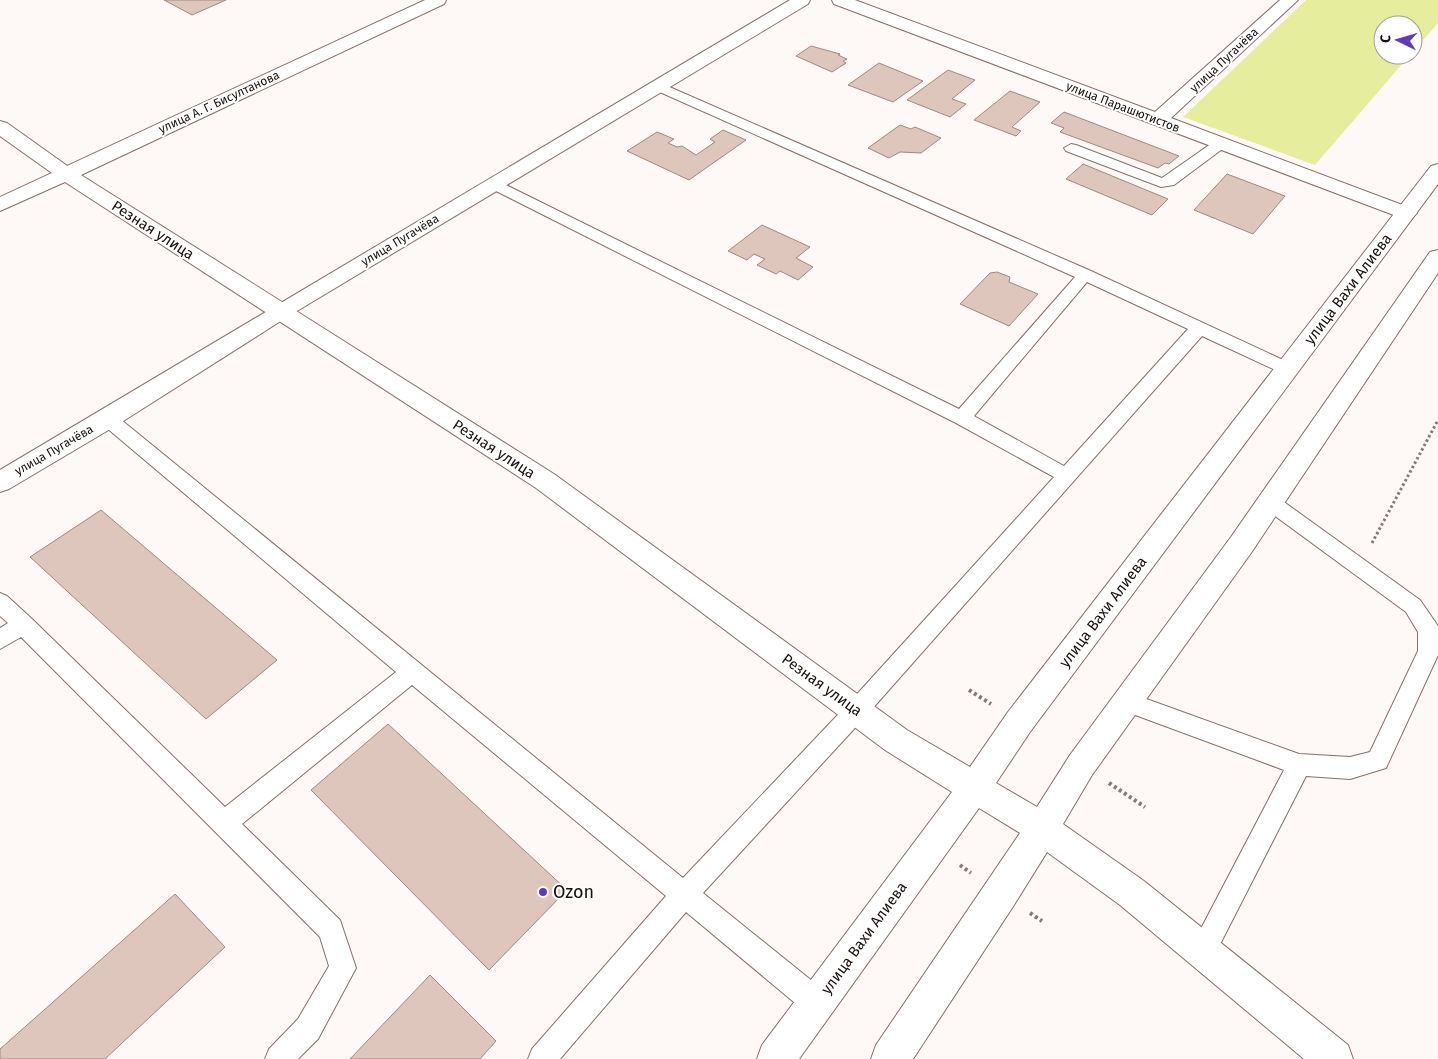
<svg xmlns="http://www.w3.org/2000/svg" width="1438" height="1059" viewBox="0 0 1438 1059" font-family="'Fira Sans',sans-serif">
<rect width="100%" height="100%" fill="#fef9f7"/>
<!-- green -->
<path fill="#e6ee9e" d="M1306 0H1438V23L1413 52V25H1383V55H1410L1315 165 1183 117Z"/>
<!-- building -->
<path fill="#dec6bc" stroke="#9f887f" d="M164 0H226L192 15Z
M811 46 840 54 838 55 847 59 843 61 846 63 832 72 796 56Z
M879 63 923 81 893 102 848 85Z
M948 70 975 80 952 99 966 104 950 117 907 100Z
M1010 91 1040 102 1012 127 1021 131 1016 136 974 120Z
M1064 112 1179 156 1169 164 1165 163 1158 168 1060 132 1064 128 1051 123Z
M900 125 911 129 915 127 941 138 921 153 900 152 889 158 868 148Z
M723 130 746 140 689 180 627 151 657 132 674 139 668 143 677 147 682 146 696 155 715 142 710 139Z
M1083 164 1168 199 1152 215 1066 179Z
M1227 174 1285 196 1253 234 1194 210Z
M762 225 810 247 796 258 813 267 798 280 780 271 776 274 757 265 765 259 754 254 747 260 728 251Z
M997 272 1010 277 1009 282 1038 294 1009 326 960 304 990 273Z
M101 510 277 660 206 719 30 557Z
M388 724 567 890 489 970 311 790Z
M175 894 225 947 105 1059H0V1049Z
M430 975 496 1041 480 1059H350Z"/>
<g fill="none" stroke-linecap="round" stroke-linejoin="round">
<defs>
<path id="lane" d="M658 82 1091 271 1294 365 1297 369 1294 373 1288 375 1282 373 1202 336 865 717 703 893 827 993 831 1003 827 1013 817 1017 807 1013 686 912 560 1059H528L532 1049 666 896 412 685 242 824 340 920 356 968 318 1039 298 1059H265L269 1049 298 1019 329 966 320 937 21 637 0 649V628L8 623 0 616V593L7 596 31 618 225 807 396 672 102 424 99 419 102 414 108 412 114 414 683 878 849 703 1054 477 956 423 488 187 486 184 488 181H498L959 409 1075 277 653 89 651 86ZM1087 282 1188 329 1064 466 974 416Z
M1220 140 1225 141 1227 144 1225 147 1174 185 1161 187 1066 151 1064 148 1071 144 1076 145 1162 178 1215 141Z
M1270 495 1277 497 1420 600 1438 626V655L1386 768 1350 779 1306 776 1212 960 1203 964 1194 960 1190 951 1194 942 1284 770 1119 709 1116 702 1119 695 1127 692 1299 754 1350 757 1370 752 1418 651V632L1406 612 1263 507 1260 502 1263 497Z"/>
<path id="street" d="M790 0H810L808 4 287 317 117 425 9 489 0 492V470Z
M832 0H855L1155 112 1280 0H1298L1171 118 1413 209 1417 213 1413 217 1406 219 1399 217 834 4Z
M0 121 7 123 73 170 76 174 73 178 66 180 59 178 0 136Z"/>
<path id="secondary" d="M425 0H446L444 4 81 175 554 474 907 730 970 767 1008 712 1431 166 1438 164V184L1030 732 996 783 1037 807 1070 755 1231 537 1430 252 1438 250V273L1251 553 1092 775 1063 824 1144 881 1348 1045 1353 1059H1304L1120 905 1047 852 1014 905 913 1059H871L876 1045 1020 833 979 808 799 1059H757L762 1045 952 792 885 750 536 488 65 182 0 211V197Z"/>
</defs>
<!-- lane casing -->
<use href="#lane" stroke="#856f67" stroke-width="2"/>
<!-- street casing -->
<use href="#street" stroke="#856f67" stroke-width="2"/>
<!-- secondary casing -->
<use href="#secondary" stroke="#856f67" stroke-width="2"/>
<!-- path-far1 -->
<path stroke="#827b79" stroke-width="3" stroke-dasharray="2.5 2.5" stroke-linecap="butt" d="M1372 543 1438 420"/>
<!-- path -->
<path stroke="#827b79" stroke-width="4" stroke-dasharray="3 3" stroke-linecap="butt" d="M969 690 991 704
M1109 783 1145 807
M960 865 971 873
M1030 913 1042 921"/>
<!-- lane -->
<use href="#lane" fill="#fff" fill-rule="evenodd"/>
<!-- street -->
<use href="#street" fill="#fff" fill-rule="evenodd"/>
<!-- secondary -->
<use href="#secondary" fill="#fff" fill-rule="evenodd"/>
</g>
<!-- markers -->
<circle fill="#613bb3" stroke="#fff" stroke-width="2" cx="543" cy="892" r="5"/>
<g text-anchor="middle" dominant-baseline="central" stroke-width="4" stroke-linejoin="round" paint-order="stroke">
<!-- far-street labels -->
<g font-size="12" fill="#170f0c" stroke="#fff">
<text transform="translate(1224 60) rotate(-43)">улица Пугачёва</text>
<text transform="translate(219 102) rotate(-25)">улица А. Г. Бисултанова</text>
<text transform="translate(1123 107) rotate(21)">улица Парашютистов</text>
<text transform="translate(400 240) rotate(-31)">улица Пугачёва</text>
<text transform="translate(54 450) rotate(-30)">улица Пугачёва</text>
</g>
<!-- street labels -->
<g font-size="15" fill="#170f0c" stroke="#fff">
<text transform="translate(153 230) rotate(33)">Резная улица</text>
<text transform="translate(1348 289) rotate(-53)">улица Вахи Алиева</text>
<text transform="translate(494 449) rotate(33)">Резная улица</text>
<text transform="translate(1103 612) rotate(-53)">улица Вахи Алиева</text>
<text transform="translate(822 685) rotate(36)">Резная улица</text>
<text transform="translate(864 938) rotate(-54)">улица Вахи Алиева</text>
</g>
<!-- near-poi labels -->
<g font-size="18" fill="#170f0c" stroke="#fff" text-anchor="start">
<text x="553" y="892">Ozon</text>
</g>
</g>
<!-- north arrow -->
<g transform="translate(1398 40) rotate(275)"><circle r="24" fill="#ffffff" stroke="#a29f9e"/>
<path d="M0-4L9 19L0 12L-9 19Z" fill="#613bb3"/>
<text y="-8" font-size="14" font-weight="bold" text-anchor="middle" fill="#170f0c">С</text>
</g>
</svg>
